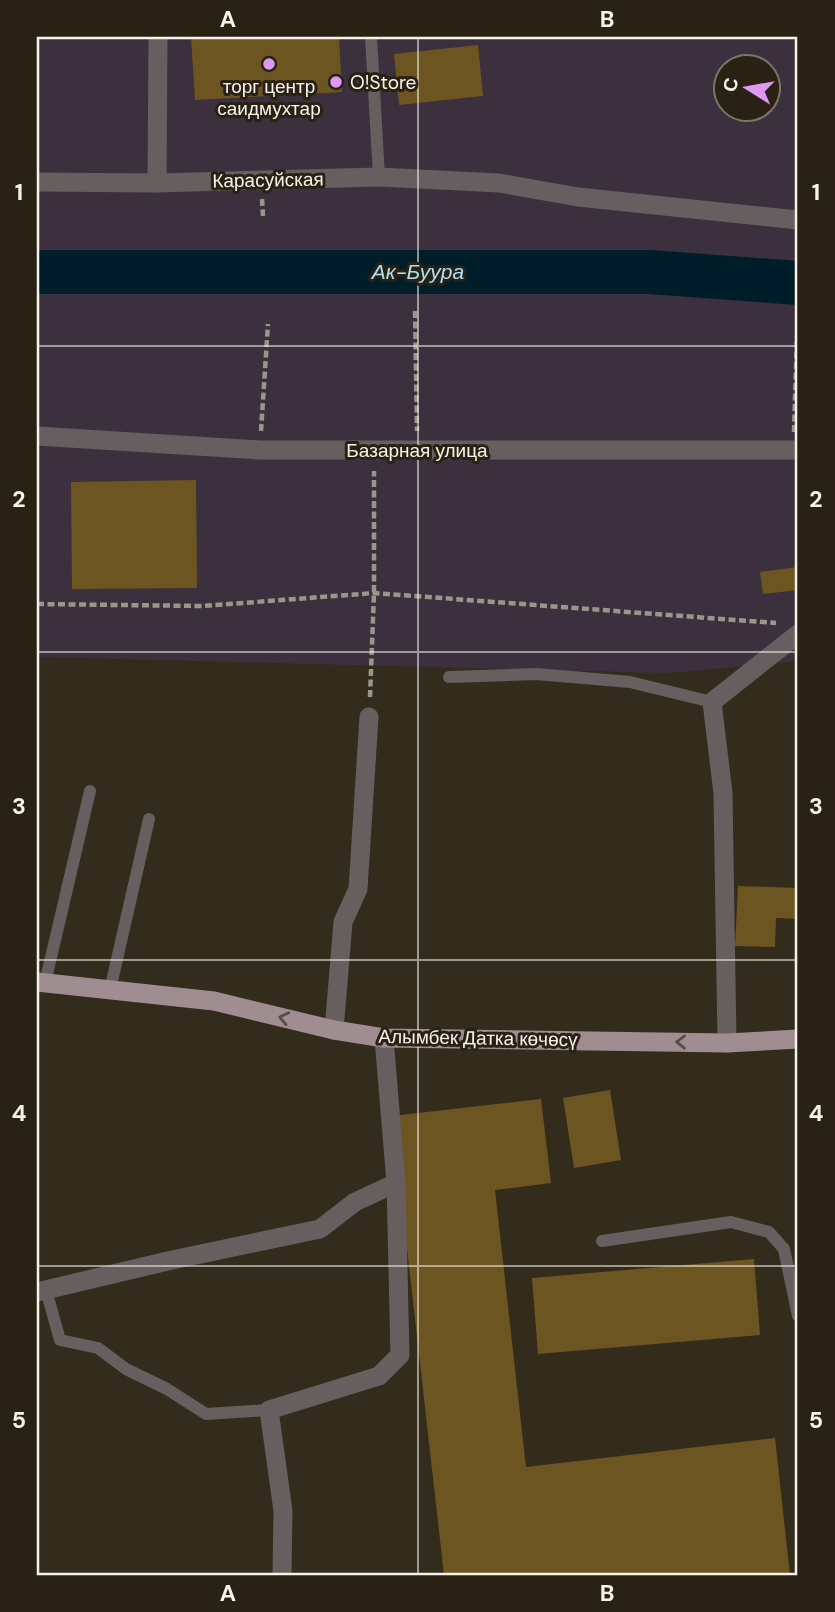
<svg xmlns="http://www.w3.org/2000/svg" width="835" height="1612" viewBox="0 0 835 1612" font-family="'DM Sans',sans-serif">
<rect width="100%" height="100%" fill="#332c1d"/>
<!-- commercial -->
<path fill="#3c303e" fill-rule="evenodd" d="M37 37H798V661L669 673 37 657ZM726 66H768V108H726Z"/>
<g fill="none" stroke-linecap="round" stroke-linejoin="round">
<!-- river -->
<path stroke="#001e2a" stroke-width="44" d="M37 272H650L798 283"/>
</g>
<!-- building -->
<path fill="#6c5520" d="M191 37H339L342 92 195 100Z
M478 45 483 96 399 105 394 54Z
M196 480 197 588 72 589 71 482Z
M798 567V590L763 594 760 572Z
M738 886 798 888V919L776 918 775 947 735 946Z
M610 1090 621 1160 574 1168 563 1098Z
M541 1099 551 1183 495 1190 526 1467 775 1438 790 1575H444L392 1116Z
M754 1259 760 1335 538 1354 532 1278Z"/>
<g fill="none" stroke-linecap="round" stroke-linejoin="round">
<!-- path -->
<path stroke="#9c968a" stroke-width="4.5" stroke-dasharray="7 3.5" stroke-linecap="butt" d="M262 199 263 216
M415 311 417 431
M261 431 268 324
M794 432 797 336
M37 604 203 606 374 593 776 623
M370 697 374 593V471"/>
<!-- service -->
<path stroke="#675e5f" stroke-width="12" d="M371 37 379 177
M449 677 536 674 630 682 712 702
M45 983 90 791
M110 990 149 819
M602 1241 731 1222 769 1232 784 1249 798 1316
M46 1290 60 1340 98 1348 126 1369 167 1389 206 1414 269 1410"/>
<!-- minor -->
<path stroke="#675e5f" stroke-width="19" d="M157 183 158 37
M37 436 260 450H798
M334 1030 343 922 358 889 369 717
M727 1043 723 793 712 702 798 634
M37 1292 172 1260 320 1229 355 1202 396 1183
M282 1575 283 1511 269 1410 379 1376 400 1355 396 1183 384 1038"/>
<!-- tertiary -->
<path stroke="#675e5f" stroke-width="19" d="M37 182 157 183 379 177 499 183 578 197 798 220"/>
<!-- primary -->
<path stroke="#a08d91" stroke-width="19" d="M37 982 214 1001 334 1030 384 1038 727 1043 798 1039"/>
</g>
<!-- one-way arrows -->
<defs><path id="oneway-chevron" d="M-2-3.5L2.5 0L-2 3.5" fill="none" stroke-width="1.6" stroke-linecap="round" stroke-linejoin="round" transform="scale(1.75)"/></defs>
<g stroke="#594d46">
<use href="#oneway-chevron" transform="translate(284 1018) rotate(-167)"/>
<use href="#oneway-chevron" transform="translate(681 1042) rotate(-179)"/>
</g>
<!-- grid -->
<path fill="none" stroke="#f7f2e9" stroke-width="2" stroke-opacity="0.55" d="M418 37V1575M37 346H798M37 652H798M37 960H798M37 1266H798"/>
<!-- markers -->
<g fill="#df98f2" stroke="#292214" stroke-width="2.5">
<circle cx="269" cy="64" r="7"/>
<circle cx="336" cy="82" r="7"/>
</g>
<g text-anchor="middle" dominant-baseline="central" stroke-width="6" stroke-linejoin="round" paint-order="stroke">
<!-- poi labels -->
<g font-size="19" fill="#f7f2e9" stroke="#292214" text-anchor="start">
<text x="350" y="82">O!Store</text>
<text x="269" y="86" text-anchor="middle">торг центр<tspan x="269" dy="22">саидмухтар</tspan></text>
</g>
<!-- street labels -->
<g font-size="19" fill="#f7f2e9" stroke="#292214">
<text transform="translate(268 180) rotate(-1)">Карасуйская</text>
<text x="417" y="450">Базарная улица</text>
<text transform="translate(478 1038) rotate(1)">Алымбек Датка көчөсү</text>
</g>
<!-- water labels -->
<g font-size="21" font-style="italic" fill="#aae0f7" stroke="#292214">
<text x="418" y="272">Ак-Буура</text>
</g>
</g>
<!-- border -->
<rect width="835" height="1612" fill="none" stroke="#292214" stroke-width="77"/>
<!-- north arrow -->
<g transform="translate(747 88) rotate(281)"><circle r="33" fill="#292214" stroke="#7b7569" stroke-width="2"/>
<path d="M0-5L12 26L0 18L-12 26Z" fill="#df98f2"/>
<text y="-10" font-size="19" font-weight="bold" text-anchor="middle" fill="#f7f2e9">С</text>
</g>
<rect x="38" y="38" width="758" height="1536" fill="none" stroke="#f7f2e9" stroke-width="2.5"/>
<g font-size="23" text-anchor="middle" font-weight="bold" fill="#f7f2e9">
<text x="228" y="27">A</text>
<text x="607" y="27">B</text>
<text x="19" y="200">1</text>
<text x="816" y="200">1</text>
<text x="19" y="507">2</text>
<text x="816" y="507">2</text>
<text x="19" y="814">3</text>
<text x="816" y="814">3</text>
<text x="19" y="1121">4</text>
<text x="816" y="1121">4</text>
<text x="19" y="1428">5</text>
<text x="816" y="1428">5</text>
<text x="228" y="1601">A</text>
<text x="607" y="1601">B</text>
</g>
</svg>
